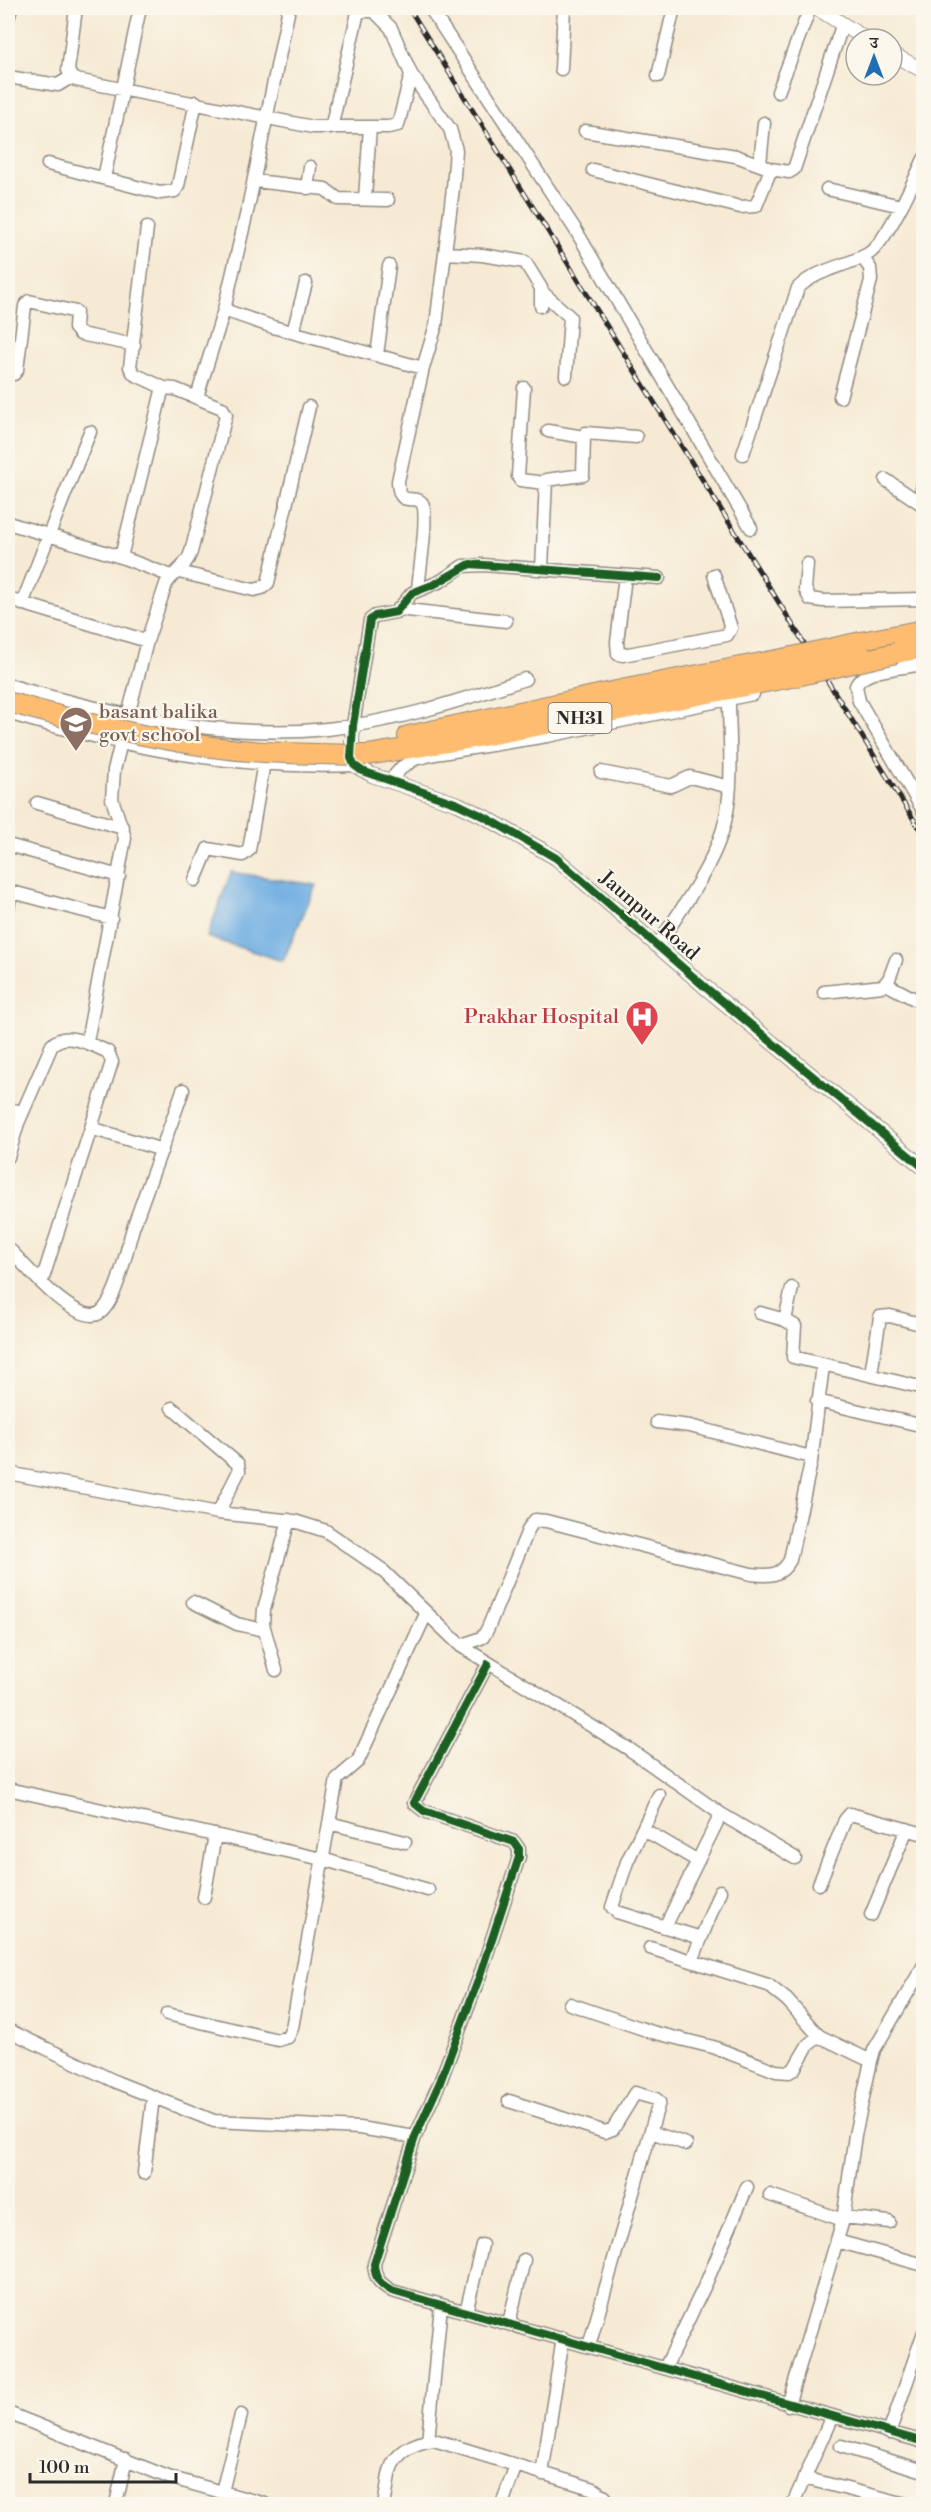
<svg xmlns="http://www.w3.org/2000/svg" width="931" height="2512" viewBox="0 0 931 2512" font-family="'Libre Bodoni','Noto Serif Devanagari',serif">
<rect width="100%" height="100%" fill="#fbf7ec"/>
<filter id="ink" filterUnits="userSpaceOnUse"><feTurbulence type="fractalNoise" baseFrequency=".0167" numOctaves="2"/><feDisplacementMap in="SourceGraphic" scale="12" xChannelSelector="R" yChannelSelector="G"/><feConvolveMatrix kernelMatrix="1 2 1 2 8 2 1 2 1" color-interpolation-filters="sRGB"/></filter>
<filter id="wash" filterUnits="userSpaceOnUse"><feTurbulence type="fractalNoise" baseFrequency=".008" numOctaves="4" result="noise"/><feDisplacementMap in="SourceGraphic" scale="24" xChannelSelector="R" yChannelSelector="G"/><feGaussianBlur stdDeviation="1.35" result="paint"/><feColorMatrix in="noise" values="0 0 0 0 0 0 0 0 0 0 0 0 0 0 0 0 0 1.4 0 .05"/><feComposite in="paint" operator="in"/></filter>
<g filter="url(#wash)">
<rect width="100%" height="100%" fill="#f6ead4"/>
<!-- water -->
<path fill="#6faee2" stroke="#4d6c86" stroke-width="1.5" d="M231 872 316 885 283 961 207 937Z"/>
</g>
<g filter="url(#ink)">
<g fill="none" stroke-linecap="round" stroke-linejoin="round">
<defs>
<path id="minor" d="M76 8 68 70 71 77 76 80 313 127H388L398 125 411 74
M430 8 575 229 751 528
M358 11H374L391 28 411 74 450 129 456 150 453 188 436 325 423 368 398 481C399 510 414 493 422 503 429 513 419 575 418 589
M8 19 11 8
M561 69 564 8
M658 76 674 8
M8 77 58 85 71 77
M778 92 810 8
M331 128 359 8
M585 131 736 156 771 169
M48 164 160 193 175 191 178 186 196 102
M760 164 764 123
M593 170 740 207 756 206 771 169 789 172 794 169 842 26
M104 178 140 8
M255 181 325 189 338 199 388 200
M307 188 310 167
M827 189 901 206
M365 198 370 127
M147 228 130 367 134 374 164 388
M446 253 482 255 525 262 541 288V306
M542 292 570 317 566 376
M224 310 273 327 423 368
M293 332 306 283
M377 355 389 266
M8 374H14L17 370 25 306 29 301 76 312 75 328 80 334 134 345
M524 388 518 476 520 480 545 483
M197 397 224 310 249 203 289 8
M840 397 871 280 870 268 862 257
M548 431 584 437
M743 454 798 288C817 269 845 267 868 254 886 243 914 181 924 159
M924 479 920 500 924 506
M886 480 923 505
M8 523 121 557 171 576
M807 564 805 589 810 599 823 601 924 599
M542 569 546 480 583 475 584 437 586 433 636 437
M179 572 254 590 262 588 268 583 309 407
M625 576 617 642 618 654 623 655 727 635 731 628 714 575
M8 599 147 641
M22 604C45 546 66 489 90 432
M398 609 506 621
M924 664C905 668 863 668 856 686L859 701 924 812
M8 685C109 714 220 740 327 729 395 722 460 701 525 679
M8 713C119 746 237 770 354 765
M353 725 370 620 375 616 396 612 412 593 441 581 463 566 483 565 659 578
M601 772 671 786 690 777 730 787
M390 781 402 767 415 759 435 754 547 736 753 694
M37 803 123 828
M8 845 119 876
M195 880 208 849 243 855 249 850 264 762
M8 909 10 896 16 893 111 918
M657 946C680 911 711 869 723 829 735 788 729 741 729 699
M886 984 924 1004
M824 992 883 986 889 979 896 960
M87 1042 125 838 112 799 114 770 147 641 166 584C174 571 185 569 191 552L226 415 222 408 175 389 164 388 162 391 121 557
M8 1109 23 1112
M91 1128 162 1150
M8 1157 18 1123 52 1045C66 1030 92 1045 108 1052L112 1062 42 1281
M8 1248C27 1267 64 1313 92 1315 96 1315 101 1313 104 1309 119 1291 126 1251 133 1228 149 1182 167 1136 183 1090
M760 1313 785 1320 795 1326 793 1357 924 1388
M785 1320 792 1288
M871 1374 880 1317 890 1316 924 1325
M817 1401 924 1426
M172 1408 238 1464 239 1471 218 1513
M657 1422 690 1426 811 1457
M8 1473 218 1513 294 1521 326 1531 381 1569 461 1646 629 1749 721 1814 795 1858
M193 1602 237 1624 264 1630
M461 1646 483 1637 488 1628 529 1528 535 1520 546 1521 751 1574C768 1576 781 1577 790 1560L811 1462 823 1365
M488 1664 414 1803 424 1811 514 1842 519 1849V1857L479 1978 440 2082 415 2137 374 2264C375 2279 379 2283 392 2291L924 2442
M276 1670 263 1624 264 1609 289 1520
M8 1789 322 1859 428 1890
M659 1795 627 1862 612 1907 617 1912 701 1938
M329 1823 405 1842
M643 1829 698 1861
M819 1884 845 1820 850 1814 924 1834
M204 1897 215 1835
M871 1915 907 1829
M665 1927 721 1814
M650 1948 768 1985 787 2000 819 2036 871 2061
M692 1961 720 1891
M570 2004 652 2032 713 2047 776 2071 789 2072 794 2069 808 2045 819 2036
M167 2014 278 2040 288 2037 292 2028 337 1779 358 1761 426 1614
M8 2030 116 2082 214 2121 359 2128 415 2137
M509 2101 605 2132 613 2129 635 2093 656 2099 659 2102 589 2346
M651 2132 686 2144
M144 2173 153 2097
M770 2195 843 2220
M844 2217 889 2222
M837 2241 924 2265
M466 2312 482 2245
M509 2323 524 2260
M665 2368 707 2281 747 2187
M788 2405 843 2220 855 2135 871 2061 874 2050 924 1965
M8 2413 168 2477 265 2504
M889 2433 924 2332
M428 2441 441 2305
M841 2446 924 2471
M542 2474 563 2338
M804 2478 906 2504
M222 2492 241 2415
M116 2504 126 2459
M384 2504C387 2494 387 2482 390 2471 395 2452 415 2442 434 2440L594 2489 605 2497V2504
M502 2504 516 2465
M793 2504 832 2416"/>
<path id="tertiary" d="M817 8 866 39
M892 54 924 71
M353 725 351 758 354 765 372 775 458 804 485 817 556 858 705 987 924 1168"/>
<path id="trunk" d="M861 642 924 630
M896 653 924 647
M408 736 626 689 788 658
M367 755 467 739 792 677"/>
</defs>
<!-- minor casing -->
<use href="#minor" stroke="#908a80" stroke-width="15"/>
<!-- tertiary casing -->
<use href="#tertiary" stroke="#908a80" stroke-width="16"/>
<!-- trunk casing -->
<use href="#trunk" stroke="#908a80" stroke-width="22"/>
<!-- minor -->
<use href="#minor" stroke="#fff" stroke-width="12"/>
<!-- tertiary -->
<use href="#tertiary" stroke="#fff" stroke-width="14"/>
<!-- trunk -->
<use href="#trunk" stroke="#fdbc70" stroke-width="20"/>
<defs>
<path id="rail" d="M409 8 924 836"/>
</defs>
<!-- rail casing -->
<use href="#rail" stroke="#2b2b2b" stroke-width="5"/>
<!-- rail -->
<use href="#rail" stroke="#fbf7ec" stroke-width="3" stroke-dasharray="9" stroke-linecap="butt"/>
<defs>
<path id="trunk-bridge" d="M788 658 861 642
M792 677 896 653
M8 702C75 721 143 737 212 747 264 754 316 754 367 755"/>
</defs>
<!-- trunk-bridge casing -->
<use href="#trunk-bridge" stroke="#908a80" stroke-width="22" stroke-linecap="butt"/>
<!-- trunk-bridge -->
<use href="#trunk-bridge" stroke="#fdbc70" stroke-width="20"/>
<defs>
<path id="cycleway" d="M659 578 470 564 435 584 412 593 396 612 375 616 370 620 353 725 351 758 354 765 362 771 458 804 485 817 556 858 705 987 924 1168
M488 1664 414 1803 424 1811 514 1842 519 1849V1857L479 1978 440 2082 415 2137 374 2264C375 2279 379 2283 392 2291L924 2442"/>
</defs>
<!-- cycleway casing -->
<use href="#cycleway" stroke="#fbf7ec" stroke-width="11"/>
<!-- cycleway -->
<use href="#cycleway" stroke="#1b5e20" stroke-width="8"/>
</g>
</g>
<!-- icons -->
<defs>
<symbol id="school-pin" viewBox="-11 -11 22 30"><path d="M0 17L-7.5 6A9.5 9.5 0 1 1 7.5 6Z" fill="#8d6e63" stroke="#fbf7ec"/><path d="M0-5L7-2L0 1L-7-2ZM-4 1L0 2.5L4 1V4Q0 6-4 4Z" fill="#fff"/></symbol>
<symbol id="hospital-pin" viewBox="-11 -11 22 30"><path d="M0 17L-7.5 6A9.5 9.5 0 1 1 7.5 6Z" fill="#e0444e" stroke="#fbf7ec"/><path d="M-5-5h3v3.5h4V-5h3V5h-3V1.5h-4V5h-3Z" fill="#fff"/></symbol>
</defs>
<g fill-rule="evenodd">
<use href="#school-pin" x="57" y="704" width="38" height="52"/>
<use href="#hospital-pin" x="623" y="998" width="38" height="52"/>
</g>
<g text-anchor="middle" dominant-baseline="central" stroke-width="4.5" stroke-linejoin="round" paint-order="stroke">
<!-- shield labels -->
<rect fill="#fbf7ec" stroke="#696865" stroke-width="1.5" x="548.5" y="703" width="63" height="30" rx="4.5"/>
<g font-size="18" font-weight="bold" fill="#2b2b2b">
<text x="580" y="718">NH31</text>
</g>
<!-- education labels -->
<g font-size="20" fill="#785e54" stroke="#fbf7ec" text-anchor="start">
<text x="99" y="712">basant balika<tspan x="99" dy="23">govt school</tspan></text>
</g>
<!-- street labels -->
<g font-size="20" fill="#2b2b2b" stroke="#fbf7ec">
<text transform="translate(649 916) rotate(41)">Jaunpur Road</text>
</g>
<!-- health labels -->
<g font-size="20" fill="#be3a42" stroke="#fbf7ec" text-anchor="end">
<text x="619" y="1017">Prakhar Hospital</text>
</g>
</g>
<!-- margin -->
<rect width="931" height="2512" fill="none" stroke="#fbf7ec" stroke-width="30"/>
<!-- north arrow -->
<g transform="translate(874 57)"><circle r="28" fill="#fbf7ec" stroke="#a8a59f" stroke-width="1.5"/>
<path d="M0-4.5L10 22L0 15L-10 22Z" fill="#1f6fb2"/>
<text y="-9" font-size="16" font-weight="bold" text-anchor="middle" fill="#2b2b2b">उ</text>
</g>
<!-- scale -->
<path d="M30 2473v9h146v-9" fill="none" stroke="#2b2b2b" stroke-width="3"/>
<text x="39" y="2473" font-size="18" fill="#2b2b2b" stroke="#fbf7ec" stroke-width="4.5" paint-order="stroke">100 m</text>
</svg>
